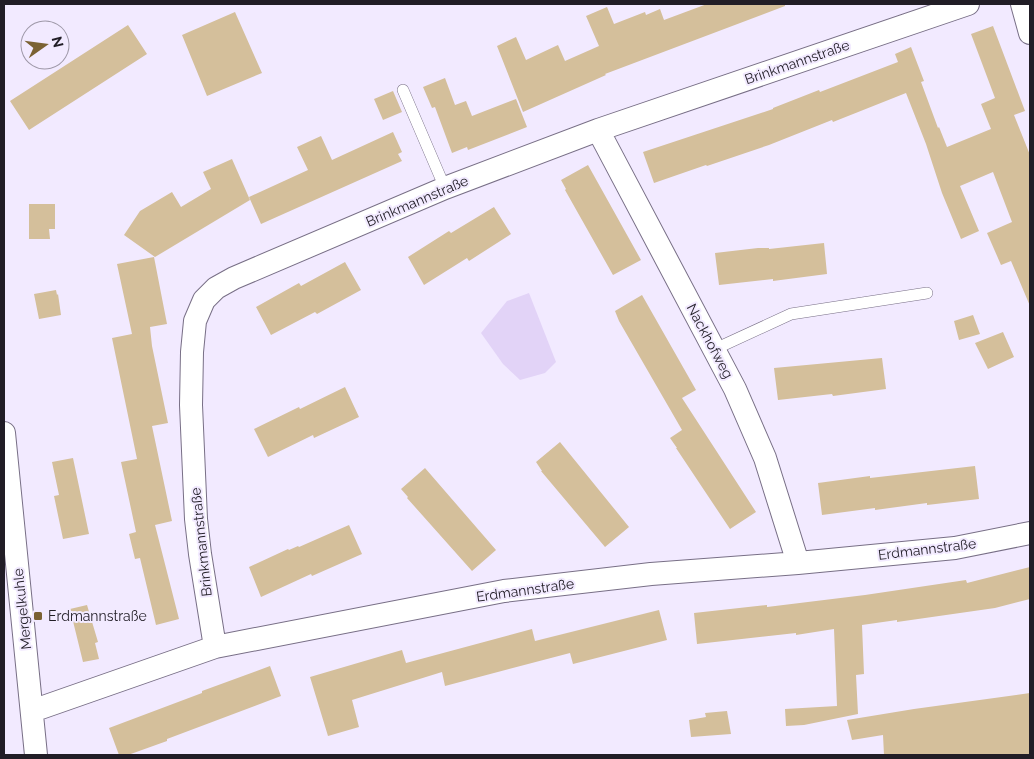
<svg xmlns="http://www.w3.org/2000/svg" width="1034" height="759" viewBox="0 0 1034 759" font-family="Raleway,sans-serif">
<rect width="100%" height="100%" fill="#f2eaff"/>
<!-- green -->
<path fill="#e2d3f7" d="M529 293 556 362 545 373 520 380 503 364 481 333 507 301Z"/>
<!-- building -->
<path fill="#d4bf9b" d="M707 4H785V6L605 74 606 75 523 112 497 46 516 37 526 60 558 45 565 61 599 46 586 16 607 7 614 24 645 12 646 15 660 9 664 20Z
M235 12 262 73 207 96 182 35Z
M128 25 147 54 29 130 10 101Z
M993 26 1025 111 1014 115 1030 155V306L1011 261 1001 265 987 233 1012 222 993 172 960 186 979 231 961 239 942 193 926 144 906 93 833 122 832 120 769 145 707 166 706 165 654 183 643 152 773 109V108L819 90 820 92 898 62 895 54 911 47 924 81 921 82 938 128 939 127 947 147 991 129 981 104 995 98 971 34Z
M445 78 455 105 466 101 472 116 516 99 527 127 468 150 467 147 452 153 435 107 432 108 423 87Z
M393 91 402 112 383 120 374 99Z
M393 132 402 152 398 154 402 161 261 224 249 197 308 170 297 147 321 136 332 160Z
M232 159 250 200 155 257 124 235 140 211 172 192 181 207 211 189 203 172Z
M588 165 641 260 613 275 565 190 566 189 561 180Z
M29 204H55V229H49L50 239H29Z
M494 207 511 234 469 261 467 258 424 285 408 257 449 231 451 233Z
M824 243 827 274 773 281V279L719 285 715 253 758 248H769V249Z
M154 257 167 324 150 327 152 346 168 423 152 426 172 521 155 525 179 619 156 625 140 558 135 559 129 534 136 532 121 462 137 459 112 338 132 334 117 264Z
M345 262 361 290 317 314 315 312 271 335 256 307 299 283 301 286Z
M56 290 57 295 58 294 61 315 39 319 34 294Z
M642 295 696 390 682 398 756 512 730 529 676 448H677L670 438 682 430 619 321 615 311Z
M973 315 980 334 959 340 954 321Z
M1003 332 1014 357 988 369 975 343Z
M882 358 886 389 833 396 832 394 778 400 774 368Z
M345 387 359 417 314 438 313 435 268 457 254 429 299 407 300 409Z
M560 442 629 527 605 547 541 471H542L536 462Z
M73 458 89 534 63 539 54 496 59 495 52 462Z
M975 466 979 499 927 505V503L875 510V508L822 515 818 483 870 476V478Z
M425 468 496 550 472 571 407 498 408 497 401 489Z
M349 525 362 554 312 576 311 574 261 597 249 567 288 549 289 550 298 546 299 547Z
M1030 567V599L995 608 897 622V620L862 625 864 674 856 675 858 714 804 725 786 726 785 709 837 706 834 629 796 635V633L697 644 694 613 767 605V607L865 595 966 580 967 583Z
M87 605 98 642 95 643 99 659 83 662 70 609Z
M659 610 667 640 573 664 570 653 445 686 442 672 352 700 359 727 328 736 310 677 402 650 406 663 532 629 535 641Z
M270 666 281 696 167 739V741L128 755H119L109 728 202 693V691Z
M1030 693V755H884L883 735 852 740 847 720 914 709Z
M727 711 731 734 691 737 689 720 706 717 705 713Z"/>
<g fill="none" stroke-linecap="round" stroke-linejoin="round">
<defs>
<path id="lane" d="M403 90 445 188
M715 349 791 314 927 293"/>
<path id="street" d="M1022 4 1030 33
M598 130 735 389 765 458 798 563
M4 433 36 755
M215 647 200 554 196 519 191 405 192 352 195 321 204 300 216 288 234 278 445 188 598 130 968 4
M32 711 215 647 504 591 651 574 798 563 955 548 1030 533"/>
</defs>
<!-- lane casing -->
<use href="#lane" stroke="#786f86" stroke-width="12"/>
<!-- street casing -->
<use href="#street" stroke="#786f86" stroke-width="24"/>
<!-- lane -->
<use href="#lane" stroke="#fff" stroke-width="11"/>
<!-- street -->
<use href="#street" stroke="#fff" stroke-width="22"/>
</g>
<!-- markers -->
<rect fill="#7b6233" stroke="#f2eaff" stroke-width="2" x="33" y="611" width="10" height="10" rx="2.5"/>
<g text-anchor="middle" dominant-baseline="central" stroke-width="4" stroke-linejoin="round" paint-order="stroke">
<!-- street labels -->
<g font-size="14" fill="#211d26" stroke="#f2eaff">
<text transform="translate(797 62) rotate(-19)">Brinkmannstraße</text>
<text transform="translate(417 201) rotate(-23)">Brinkmannstraße</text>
<text transform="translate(710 341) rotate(62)">Nackhofweg</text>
<text transform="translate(201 542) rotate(-96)">Brinkmannstraße</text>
<text transform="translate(927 549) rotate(-7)">Erdmannstraße</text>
<text transform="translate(525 590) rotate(-8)">Erdmannstraße</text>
<text transform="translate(22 609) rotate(-96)">Mergelkuhle</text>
</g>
<!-- poi labels -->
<g font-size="14" fill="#211d26" stroke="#f2eaff" text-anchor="start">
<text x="48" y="616">Erdmannstraße</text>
</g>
</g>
<!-- border -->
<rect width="1034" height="759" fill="none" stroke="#211d26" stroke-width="10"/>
<!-- north arrow -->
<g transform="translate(45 45) rotate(76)"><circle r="24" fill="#f2eaff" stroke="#9e98a8"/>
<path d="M0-4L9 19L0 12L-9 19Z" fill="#7b6233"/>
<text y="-8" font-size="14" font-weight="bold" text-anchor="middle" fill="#211d26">N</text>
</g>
</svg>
